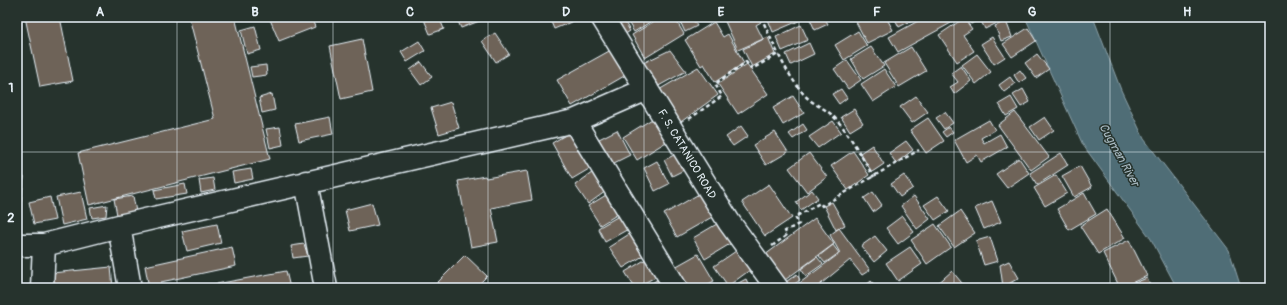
<svg xmlns="http://www.w3.org/2000/svg" width="1287" height="305" viewBox="0 0 1287 305" font-family="Pangolin,sans-serif">
<rect width="100%" height="100%" fill="#26332d"/>
<filter id="ink" filterUnits="userSpaceOnUse"><feTurbulence type="fractalNoise" baseFrequency=".025" numOctaves="2"/><feDisplacementMap in="SourceGraphic" scale="8" xChannelSelector="R" yChannelSelector="G"/><feConvolveMatrix kernelMatrix="1 2 1 2 8 2 1 2 1" color-interpolation-filters="sRGB"/></filter>
<g filter="url(#ink)">
<!-- water -->
<path fill="#4f6d76" stroke="#8ca2aa" d="M1025 17H1093L1121 90 1144 139 1229 250 1241 288H1177L1151 239 1083 145Z"/>
<!-- building -->
<path fill="#6e6458" stroke="#e8f1f8" d="M25 17H60L73 81 40 87Z
M189 17H235L270 159 89 205 78 153 215 119Z
M269 17H311L315 27 279 41Z
M423 17H439L444 29 430 34Z
M456 17H481L482 20 461 28Z
M549 17H583L554 29Z
M609 17H622L630 31 621 37Z
M625 17H658L634 32Z
M661 17H674L684 34 645 58 632 35Z
M678 17H692L697 26 685 32Z
M723 17H759L761 22 756 25 763 39 738 50Z
M767 17H799L801 20 773 32Z
M809 17H824L828 24 815 30Z
M867 17H886L893 30 867 43 856 22Z
M894 17H918L899 27Z
M925 17H948L951 23 898 52 889 37Z
M967 17H983L971 24Z
M984 17H1009L985 29 980 19Z
M964 18 972 29 963 35 974 51 957 62 939 35Z
M1006 21 1012 37 1001 41 995 26Z
M714 22 723 37 728 34 744 63 715 82 704 64 701 66 685 40Z
M801 25 808 40 782 51 776 37Z
M255 26 261 50 247 54 241 30Z
M1028 28 1036 41 1012 57 1003 44Z
M858 31 867 46 844 60 835 45Z
M495 33 509 54 496 62 482 41Z
M768 37 775 54 752 67 743 49Z
M992 37 1005 57 994 64 981 44Z
M362 39 372 92 341 99 330 46Z
M419 41 425 51 407 62 401 52Z
M809 43 814 54 791 65 786 54Z
M871 47 884 66 863 79 851 59Z
M911 47 926 71 899 87 884 63Z
M611 50 626 75 572 106 557 80Z
M670 50 686 71 653 89 639 65Z
M977 54 991 72 976 84 962 65Z
M1037 54 1049 69 1036 78 1025 63Z
M847 60 861 80 848 89 834 69Z
M421 62 432 77 421 85 410 70Z
M747 64 768 94 738 114 718 84Z
M266 65 267 75 252 77 250 67Z
M961 66 971 81 954 94 950 87 958 82 951 73Z
M698 67 718 95 678 124 657 91Z
M884 69 896 87 873 102 861 84Z
M1020 70 1026 78 1019 83 1014 75Z
M1010 77 1015 84 1004 92 999 85Z
M841 89 847 98 839 104 832 94Z
M1023 89 1030 102 1021 107 1013 95Z
M272 94 275 110 262 113 259 98Z
M793 96 804 113 783 125 773 108Z
M916 96 928 112 912 123 900 107Z
M1011 97 1018 109 1006 116 999 104Z
M451 102 459 128 439 134 431 108Z
M854 109 863 123 850 131 841 117Z
M945 112 953 123 944 129 936 118Z
M1015 112 1049 157 1031 170 998 125Z
M657 116 671 139 637 160 623 137Z
M330 117 333 134 299 141 295 124Z
M1045 117 1054 130 1039 140 1030 127Z
M928 118 944 141 926 153 910 130Z
M989 120 995 130 981 138 984 143 1000 134 1007 147 981 162 977 155 966 162 954 140Z
M833 121 841 132 818 148 809 137Z
M803 124 807 130 793 139 789 134Z
M741 126 748 136 733 146 726 137Z
M280 127 283 145 270 148 266 129Z
M949 127 953 132 946 137 942 132Z
M574 130 594 166 572 179 552 143Z
M617 130 630 155 612 164 599 139Z
M775 132 788 152 766 165 753 145Z
M906 141 913 150 896 163 889 153Z
M872 145 884 164 872 172 860 153Z
M853 151 869 175 848 190 831 166Z
M680 152 688 168 672 176 664 160Z
M809 153 827 177 807 192 789 168Z
M1061 153 1068 165 1037 185 1030 173Z
M1019 158 1029 173 1007 188 996 174Z
M657 161 669 184 655 191 644 168Z
M1080 166 1092 187 1074 197 1062 176Z
M251 169 253 179 234 183 232 172Z
M596 170 609 189 588 204 575 185Z
M527 171 532 200 491 208 498 242 471 247 458 181 485 176 486 178Z
M904 175 913 188 900 197 891 184Z
M1056 175 1067 193 1045 206 1034 188Z
M24 177 21 202H17V178Z
M213 178 215 190 201 193 199 180Z
M185 184 187 194 156 199 154 190Z
M769 184 792 218 765 236 742 202Z
M812 190 818 198 801 210 796 202Z
M81 192 87 219 62 225 56 197Z
M611 192 623 211 600 225 588 206Z
M873 192 882 205 873 212 864 198Z
M1084 193 1096 214 1069 230 1057 209Z
M699 194 712 217 677 237 664 214Z
M133 196 136 212 117 215 114 199Z
M914 196 930 219 917 229 901 206Z
M938 196 949 211 935 220 924 205Z
M50 197 55 220 34 224 29 202Z
M992 201 1001 222 984 229 975 208Z
M832 202 845 225 836 230 824 206Z
M372 203 378 225 350 231 345 210Z
M107 205 106 216 92 218 90 208Z
M1107 209 1125 238 1098 254 1080 226Z
M960 211 975 233 954 247 939 226Z
M624 213 632 227 605 242 598 228Z
M902 216 914 232 898 244 886 228Z
M815 218 834 244 785 280 765 255Z
M722 221 735 241 705 259 693 238Z
M217 224 221 243 187 251 182 231Z
M935 224 951 247 927 264 911 240Z
M839 228 870 270 862 275 850 260 816 288H793L840 253 830 235Z
M634 231 648 253 623 268 609 247Z
M875 236 887 251 874 262 861 246Z
M990 237 998 261 984 265 976 241Z
M1129 240 1147 276 1120 288 1103 253Z
M304 244 308 256 293 258 291 246Z
M833 245 839 253 825 263 819 256Z
M232 247 236 266 161 282 162 288H149L145 266Z
M910 247 922 264 898 281 886 263Z
M736 251 750 270 728 286 714 266Z
M698 254 714 281 701 288H685L673 268Z
M465 255 487 276 475 288H432Z
M651 256 661 274 635 288 625 272Z
M817 257 823 264 806 276 801 269Z
M1009 261 1019 278 1003 287 1000 265Z
M111 267 113 288H54L52 273Z
M286 271 290 288H195Z
M952 271 966 288H939L936 285Z
M797 274 800 280 789 288H786L783 284Z
M662 277 669 288H643Z
M1147 278 1151 288H1128L1127 286Z
M746 279 750 288H729Z
M871 281 877 288H863Z
M1013 283 1014 288 1001 287Z"/>
<g fill="none" stroke-linecap="round" stroke-linejoin="round">
<defs>
<path id="minor" d="M602 17 729 222 777 288
M574 121 676 288
M306 182 326 288
M119 226 130 288
M17 245H44L119 226 574 121 647 89
M42 288 44 245"/>
</defs>
<!-- minor casing -->
<use href="#minor" stroke="#e8f1f8" stroke-width="25"/>
<!-- path -->
<path stroke="#e8f1f8" stroke-width="2.5" stroke-dasharray="4 3" stroke-linecap="butt" d="M761 17C773 43 784 70 802 92 812 105 824 107 833 116 850 133 861 157 874 177
M689 119 722 96 715 84 746 62 752 69 778 54
M772 246 787 235 785 231 799 224 795 217 820 203 822 206 919 150"/>
<!-- minor -->
<use href="#minor" stroke="#26332d" stroke-width="22"/>
</g>
</g>
<!-- grid -->
<path fill="none" stroke="#e8f1f8" stroke-width="1" stroke-opacity="0.55" d="M177 17V288M333 17V288M488 17V288M644 17V288M799 17V288M954 17V288M1110 17V288M17 152H1270"/>
<g text-anchor="middle" dominant-baseline="central" stroke-width="3" stroke-linejoin="round" paint-order="stroke">
<!-- street labels -->
<g font-size="11" fill="#e8f1f8" stroke="#26332d">
<text transform="translate(687 154) rotate(59)">F. S. CATANICO ROAD</text>
</g>
<!-- water labels -->
<g font-size="12" font-style="italic" fill="#abbcc4" stroke="#26332d">
<text transform="translate(1119 155) rotate(61)">Cugman River</text>
</g>
</g>
<!-- margin -->
<rect width="1287" height="305" fill="none" stroke="#26332d" stroke-width="44"/>
<rect x="22" y="22" width="1243" height="261" fill="none" stroke="#e8f1f8" stroke-width="1.5"/>
<g font-size="13" text-anchor="middle" font-weight="bold" fill="#e8f1f8">
<text x="100" y="16">A</text>
<text x="255" y="16">B</text>
<text x="410" y="16">C</text>
<text x="566" y="16">D</text>
<text x="721" y="16">E</text>
<text x="877" y="16">F</text>
<text x="1032" y="16">G</text>
<text x="1187" y="16">H</text>
<text x="11" y="92">1</text>
<text x="11" y="222">2</text>
</g>
</svg>
